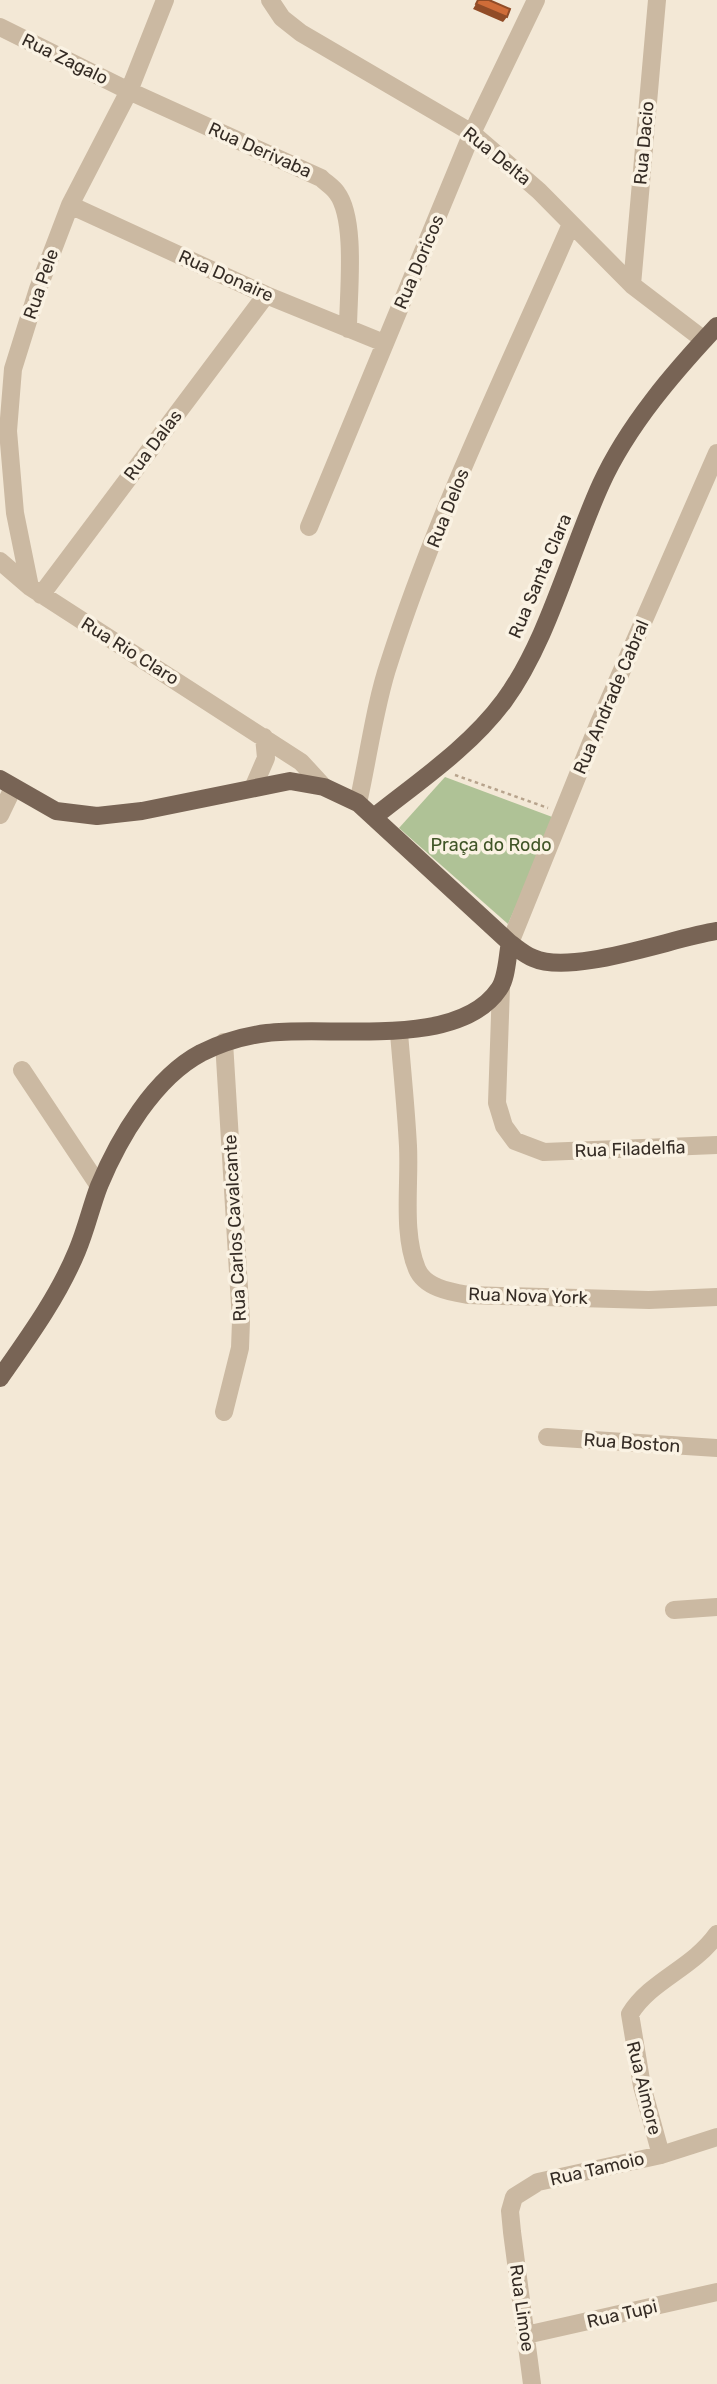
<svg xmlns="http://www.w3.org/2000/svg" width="717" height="2384" viewBox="0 0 717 2384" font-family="Rubik,sans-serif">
<rect width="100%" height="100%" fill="#f3e8d6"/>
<!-- green -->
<path fill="#afc296" d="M445 777 555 818 508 924 399 828Z"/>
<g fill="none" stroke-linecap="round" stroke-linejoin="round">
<!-- path -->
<path stroke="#b7a38c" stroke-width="2.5" stroke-dasharray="3.5 3.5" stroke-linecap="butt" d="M455 775 548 808"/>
<!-- minor -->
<path stroke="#cbb9a2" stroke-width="18" d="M270 0 282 18 301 33 472 133 539 191 632 285 704 340
M0 27 129 91 321 178C326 183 333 187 337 193 357 220 348 295 348 329
M70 205 266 295 384 343
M632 285 657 0
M309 527 472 133 536 0
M0 561 30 587 301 762 324 787
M30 587 15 513 8 431 13 369 38 289 70 205 129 91 165 0
M41 595 266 295
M253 788 266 758 264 737
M358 803C368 759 375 704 389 663 437 512 508 369 571 224
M0 815 13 788
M510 943 598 725 717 453
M501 987 497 1103 504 1126 515 1141 544 1152 717 1145
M399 1033C402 1070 406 1108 408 1146 410 1185 402 1233 417 1269 425 1288 451 1292 468 1295L649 1300 717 1297
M224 1042 241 1321 240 1348 224 1412
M22 1070 99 1186
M547 1437 717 1448
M674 1610 717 1607
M661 2155 642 2086 630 2014C651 1980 692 1969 717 1934
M526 2335 717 2292
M532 2384 512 2232 510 2211 514 2197 538 2182 661 2155 717 2137"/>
<!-- major -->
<path stroke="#786455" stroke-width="18" d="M0 779 56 811 97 816 142 811 290 781 324 787 358 803 510 943C517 948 525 955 533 958 572 976 672 938 717 931
M374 817C419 781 469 748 504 701 548 641 570 552 601 484 628 425 674 372 717 326
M0 1378C28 1338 58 1297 77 1251 86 1230 91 1207 99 1186 119 1138 154 1078 201 1053 221 1043 244 1036 267 1033 330 1025 458 1050 499 989 507 978 507 957 510 943"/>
</g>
<!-- shaded-wall -->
<path fill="#914c27" d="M476 4 507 17 503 22 473 9Z"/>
<!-- building -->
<path fill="#cf6c38" stroke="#914c27" stroke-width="2" d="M478 0H489L510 9 507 17 476 4Z"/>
<g text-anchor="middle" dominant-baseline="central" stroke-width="7" stroke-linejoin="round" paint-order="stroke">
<!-- street labels -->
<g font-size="18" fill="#352c25" stroke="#faf2e3">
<text transform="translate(65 59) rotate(26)">Rua Zagalo</text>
<text transform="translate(644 143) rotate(-85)">Rua Dacio</text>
<text transform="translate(260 150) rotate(24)">Rua Derivaba</text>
<text transform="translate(497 156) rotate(39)">Rua Delta</text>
<text transform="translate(419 262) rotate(-67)">Rua Doricos</text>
<text transform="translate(226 276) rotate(24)">Rua Donaire</text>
<text transform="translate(41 284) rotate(-71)">Rua Pele</text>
<text transform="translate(153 445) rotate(-53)">Rua Dalas</text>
<text transform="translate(448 508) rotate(-68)">Rua Delos</text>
<text transform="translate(540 576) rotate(-67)">Rua Santa Clara</text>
<text transform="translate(130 651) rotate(32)">Rua Rio Claro</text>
<text transform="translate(611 697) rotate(-67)">Rua Andrade Cabral</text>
<text transform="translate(630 1149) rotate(-2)">Rua Filadelfia</text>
<text transform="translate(235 1228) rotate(-93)">Rua Carlos Cavalcante</text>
<text transform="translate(528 1296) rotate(2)">Rua Nova York</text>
<text transform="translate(632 1443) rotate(4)">Rua Boston</text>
<text transform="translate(644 2088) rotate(76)">Rua Aimore</text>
<text transform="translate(597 2169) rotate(-13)">Rua Tamoio</text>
<text transform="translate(522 2308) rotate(82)">Rua Limoe</text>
<text transform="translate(622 2314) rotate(-13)">Rua Tupi</text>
</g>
<!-- park labels -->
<g font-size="18" fill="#405527" stroke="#faf2e3">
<text x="491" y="845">Praça do Rodo</text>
</g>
</g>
</svg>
